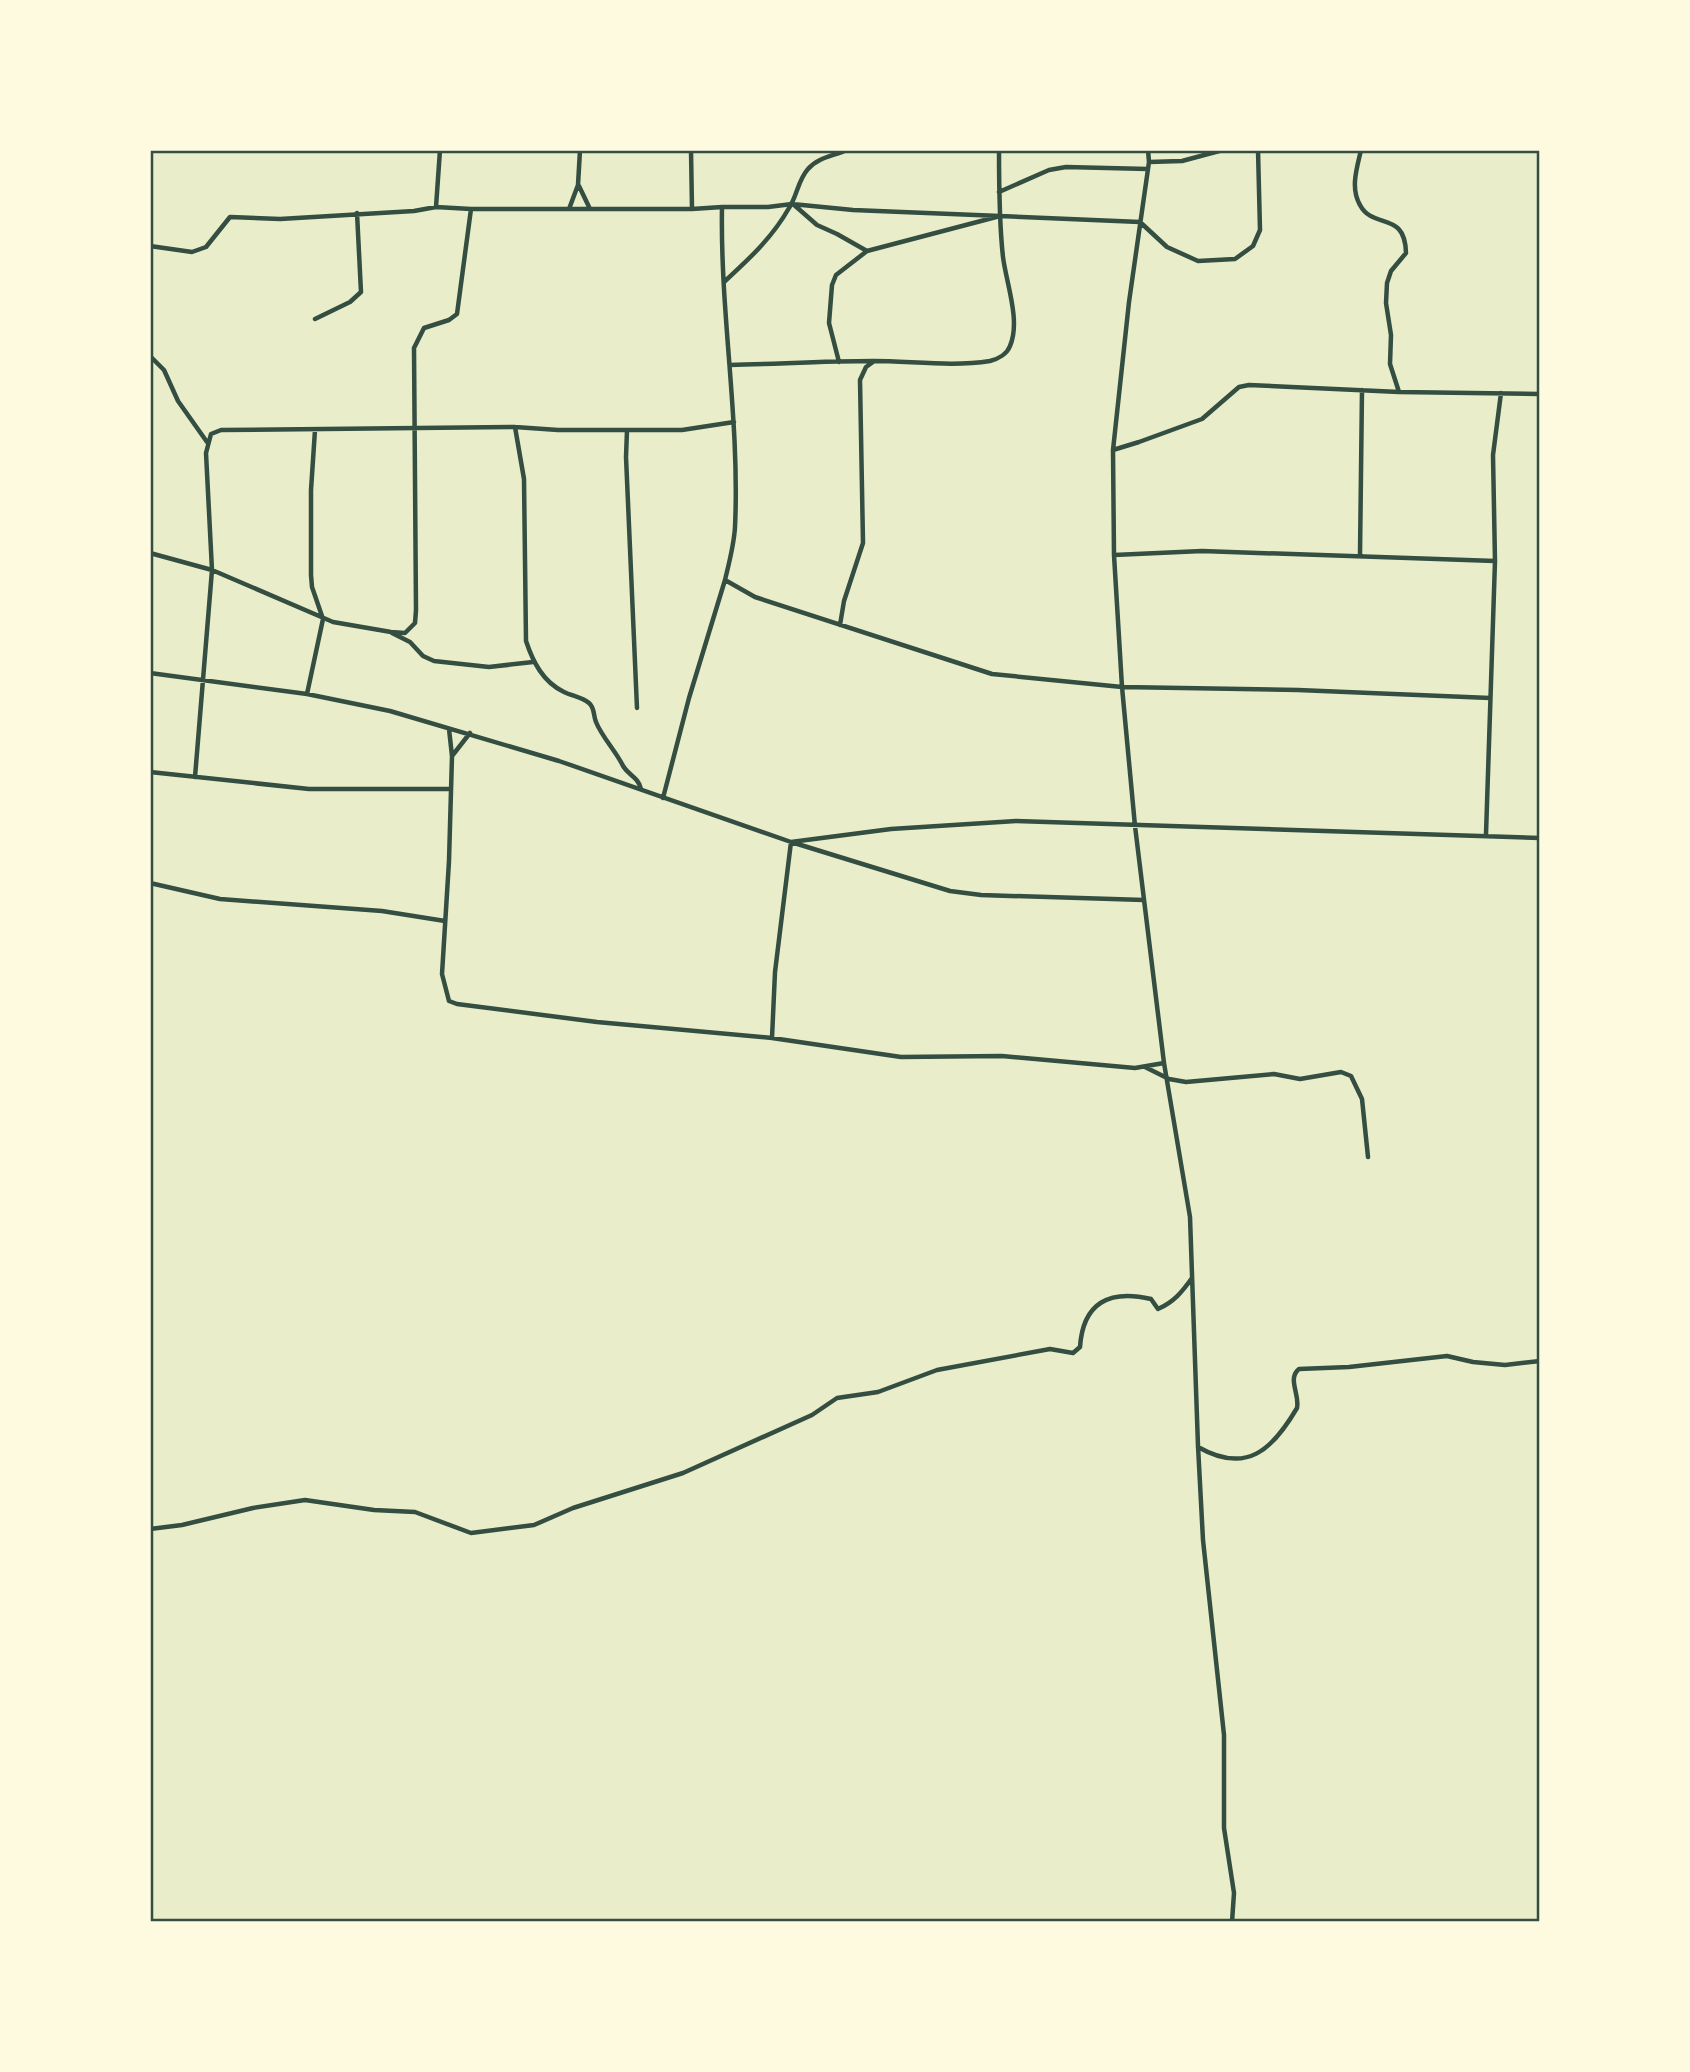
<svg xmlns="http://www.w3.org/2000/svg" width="1690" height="2072" font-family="'Public Sans',sans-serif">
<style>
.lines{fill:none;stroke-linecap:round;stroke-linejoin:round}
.minor{stroke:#344e41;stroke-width:4.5}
.neatline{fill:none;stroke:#344e41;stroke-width:2.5}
</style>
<rect width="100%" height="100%" fill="#e9edc9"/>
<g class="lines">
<!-- minor -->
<path class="minor" d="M 691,150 L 692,209
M 1148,150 L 1149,162 L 1129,302 L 1113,450 L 1114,555 L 1122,687 L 1135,826 L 1164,1063 L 1190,1217 L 1198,1446 L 1203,1540 L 1224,1735 L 1224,1828 L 1234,1893 L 1232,1922
M 1361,150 C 1357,168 1350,188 1360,205 C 1373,230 1405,210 1406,253 L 1391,271 L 1387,283 L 1386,303 L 1391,335 L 1390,364 L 1399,392
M 1149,162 L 1182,161 L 1223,150
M 579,186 L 590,209
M 999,192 L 1049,170 L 1066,167 L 1148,169
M 793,204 L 817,225 L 837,234 L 867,251
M 436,207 L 440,150
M 722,207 C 720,314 740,420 735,527 C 734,545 729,563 725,580 L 755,597 L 992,674 L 1122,687 L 1298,690 L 1490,698
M 569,209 L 578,185 L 580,150
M 150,246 L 192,252 L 206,247 L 230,217 L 280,219 L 414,211 L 436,207 L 471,209 L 692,209 L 722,207 L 768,207 L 792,204 L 853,210 L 1000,216
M 724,282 C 749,259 772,238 789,208 C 797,196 798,180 808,169 C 818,157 834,156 847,150
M 315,319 L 350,302 L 361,292 L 357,213
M 150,356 L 164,370 L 178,401 L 207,442
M 839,362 L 829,323 L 832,285 L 836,275 L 867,251 L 1000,216 L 1140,222 L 1167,247 L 1198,261 L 1235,259 L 1253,246 L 1260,230 L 1258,150
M 730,365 C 777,364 825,361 873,361 C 911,361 952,367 990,361 C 998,359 1007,354 1010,346 C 1021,321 1006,282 1003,257 C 999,222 999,186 999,150
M 515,427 L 524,479 L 526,641 C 533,662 543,682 564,692 C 572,696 582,697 589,703 C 595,708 593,715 596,722 C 602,737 615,750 622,764 C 627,775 638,776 641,789
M 627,430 L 626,457 L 637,708
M 1113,450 L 1139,442 L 1202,419 L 1239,387 L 1249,385 L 1399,392 L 1540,394
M 150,553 L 212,570 L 333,622 L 391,632 L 405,633 L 415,623 L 416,610 L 414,348 L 424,328 L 449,320 L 457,314 L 471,209
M 1114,555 L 1202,551 L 1495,561
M 1360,555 L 1362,390
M 840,625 L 844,601 L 863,543 L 860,380 L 866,367 L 873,362
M 392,633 L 410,642 L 423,656 L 434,661 L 489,667 L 533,662
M 150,673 L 307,694 L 390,711 L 559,761 L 791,842 L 891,829 L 1016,821 L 1540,838
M 307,694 L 323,619 L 312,587 L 311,575 L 311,490 L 315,430
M 449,729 L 452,756 L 449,861 L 442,974 L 449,1001 L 457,1004 L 597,1022 L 772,1038 L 901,1057 L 1002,1056 L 1135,1068 L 1164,1063
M 452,756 L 470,733
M 150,772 L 309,789 L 449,789
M 195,777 L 212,570 L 206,453 L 211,434 L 221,430 L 515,427 L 558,430 L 682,430 L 734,422
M 663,798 L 689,698 L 725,580
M 1486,834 L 1495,561 L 1493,455 L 1501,393
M 150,883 L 220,899 L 382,911 L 445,921
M 772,1038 L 775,972 L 791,842 L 950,891 L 981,895 L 1144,900
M 1145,1067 L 1169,1079 L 1186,1082 L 1274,1074 L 1300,1079 L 1341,1072 L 1351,1076 L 1362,1099 L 1368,1157
M 1198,1447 C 1247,1475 1273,1449 1297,1408 C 1300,1394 1287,1379 1299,1369 L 1349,1367 L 1447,1356 L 1473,1362 L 1505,1365 L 1540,1361
M 150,1529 L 182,1525 L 253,1508 L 305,1500 L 374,1510 L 415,1512 L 471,1533 L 534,1525 L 573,1508 L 683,1473 L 812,1415 L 837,1398 L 878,1392 L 937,1370 L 1050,1349 L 1073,1353 L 1080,1347 C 1083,1303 1109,1289 1151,1299 L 1158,1309 C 1174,1302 1182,1292 1192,1278"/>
</g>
<!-- border -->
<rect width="1690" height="2072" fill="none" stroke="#fefae0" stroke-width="304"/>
<rect x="152" y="152" width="1386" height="1768" class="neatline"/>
</svg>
